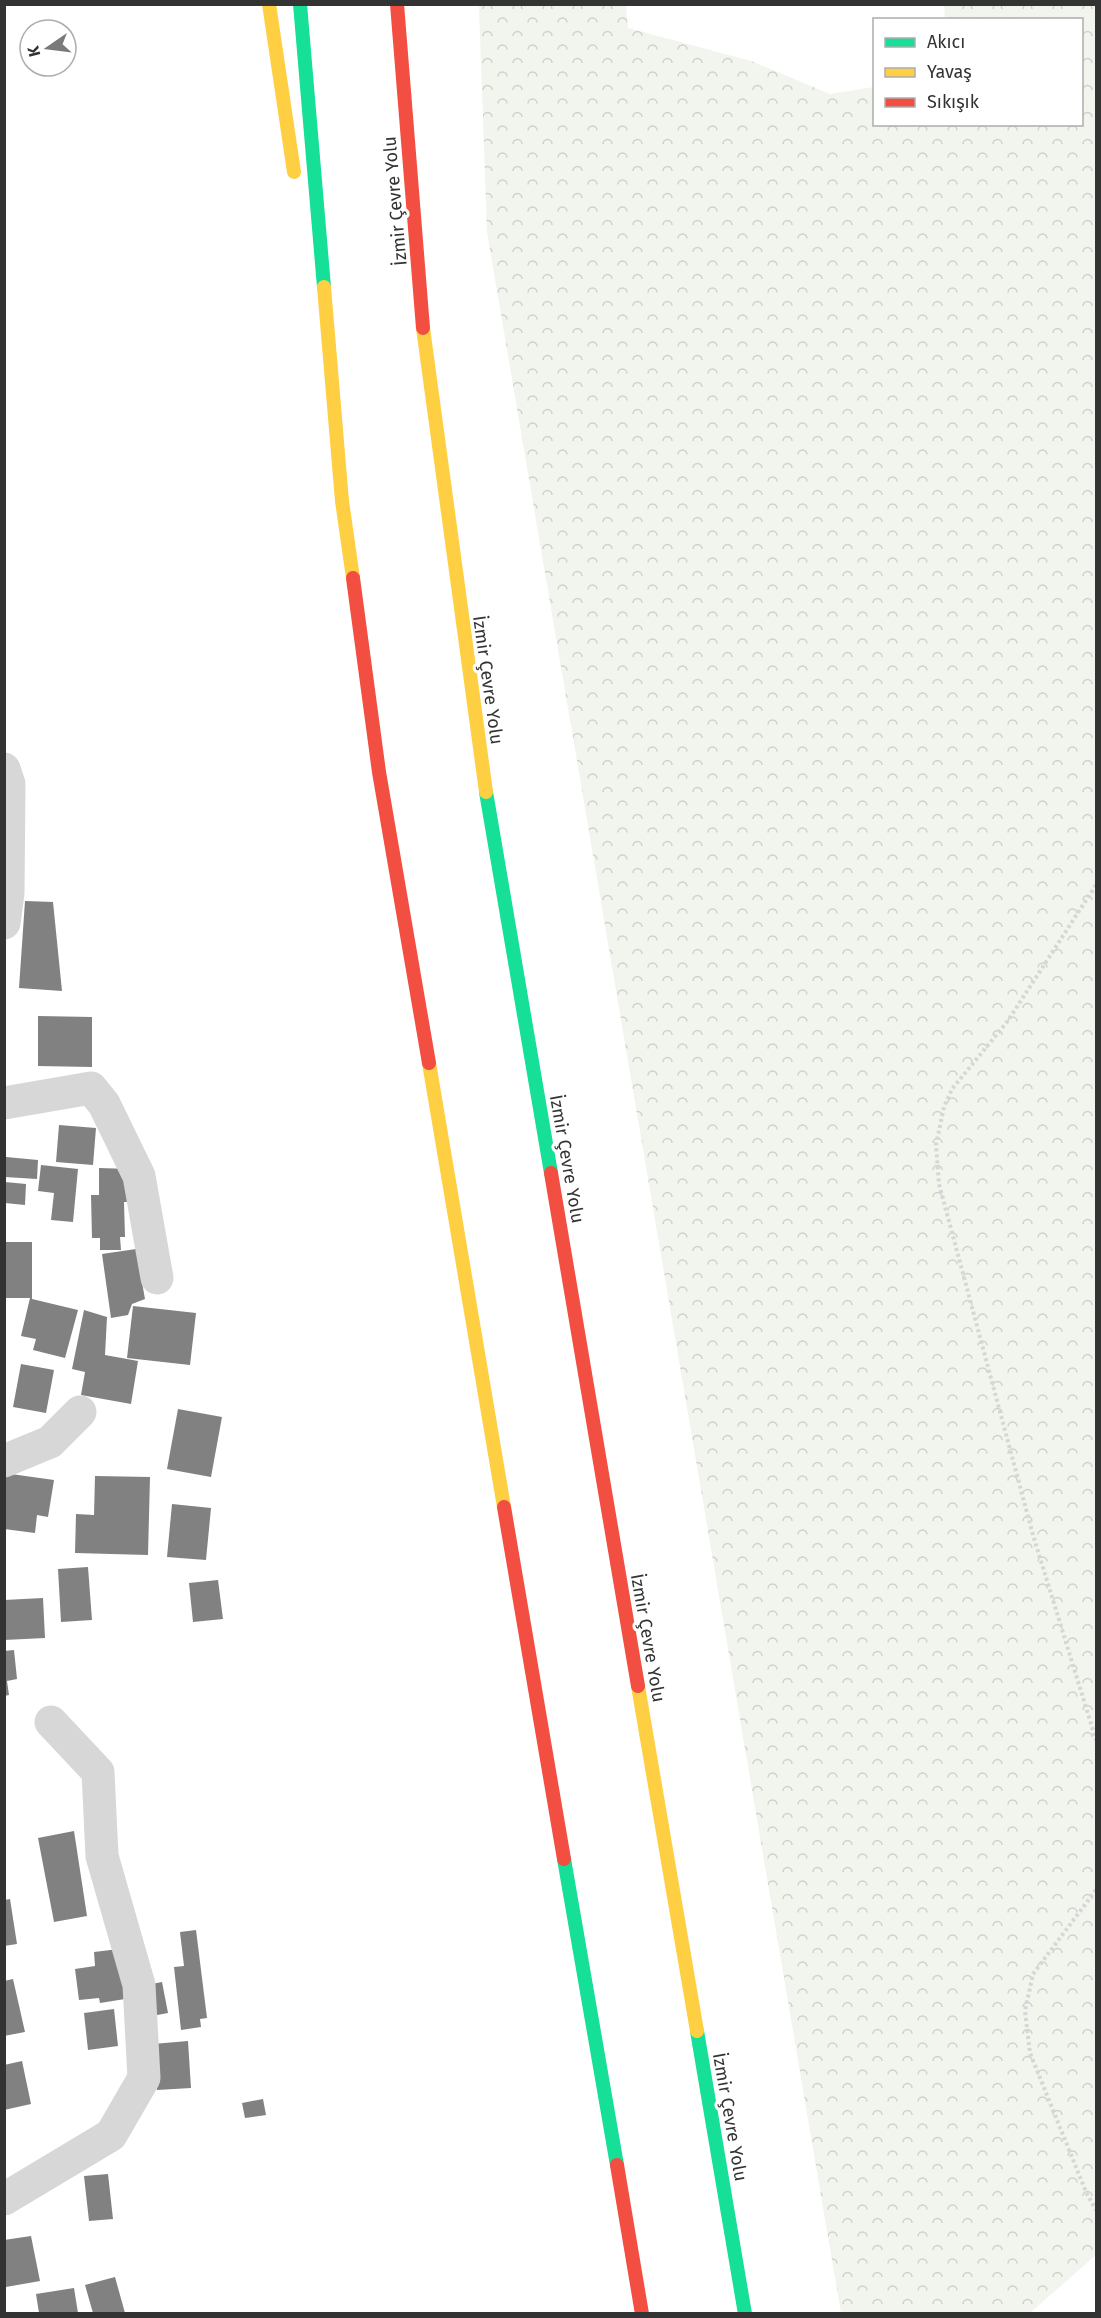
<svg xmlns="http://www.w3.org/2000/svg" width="1101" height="2318" font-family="'Fira Sans',sans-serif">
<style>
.forest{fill:url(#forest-crowns)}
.building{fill:#818181}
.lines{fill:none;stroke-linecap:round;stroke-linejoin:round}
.path{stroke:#d6d6d6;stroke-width:4;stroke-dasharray:3 3;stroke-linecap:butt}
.street{stroke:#d7d7d7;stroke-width:33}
.fast{stroke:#16e098;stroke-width:14}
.slow{stroke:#ffcf43;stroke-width:14}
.jam{stroke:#f24e42;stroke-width:14}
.labels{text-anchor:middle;stroke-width:6;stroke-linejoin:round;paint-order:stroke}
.street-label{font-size:18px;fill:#333;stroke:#fff}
</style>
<defs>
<pattern id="forest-crowns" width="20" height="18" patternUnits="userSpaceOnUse" patternTransform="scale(1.5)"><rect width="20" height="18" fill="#f1f5ed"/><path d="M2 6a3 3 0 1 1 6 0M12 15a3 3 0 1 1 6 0" fill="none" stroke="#cfd2cc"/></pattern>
</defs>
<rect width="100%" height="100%" fill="#fff"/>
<!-- forest -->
<path class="forest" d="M 479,5 L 626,5 L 628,28 L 751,61 L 830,94 L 874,87 L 874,124 L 1082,124 L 1082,20 L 945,19 L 944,5 L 1096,5 L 1096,2255 L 1030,2313 L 841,2313 L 487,232 Z"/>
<!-- building -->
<path class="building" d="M 25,901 L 53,902 L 62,991 L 19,988 Z
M 38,1016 L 92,1017 L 92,1067 L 38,1066 Z
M 59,1125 L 96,1128 L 93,1165 L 56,1162 Z
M 6,1157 L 38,1160 L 37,1179 L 5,1177 Z
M 41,1165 L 78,1169 L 73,1222 L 51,1220 L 54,1193 L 38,1191 Z
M 99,1168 L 130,1169 L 130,1202 L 124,1202 L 125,1237 L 120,1237 L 121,1250 L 100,1250 L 100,1238 L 92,1238 L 91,1195 L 99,1195 Z
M 5,1182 L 26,1184 L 25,1205 L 5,1203 Z
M 4,1242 L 32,1242 L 32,1299 L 78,1310 L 65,1358 L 33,1350 L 36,1339 L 21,1336 L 30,1298 L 4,1298 Z
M 136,1249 L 145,1299 L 132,1304 L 128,1315 L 111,1318 L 102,1254 Z
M 133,1306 L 196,1313 L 190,1365 L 127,1358 Z
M 84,1310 L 107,1317 L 105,1355 L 138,1361 L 131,1404 L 81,1395 L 85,1372 L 72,1369 Z
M 21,1364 L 54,1370 L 46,1413 L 13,1407 Z
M 178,1409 L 222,1417 L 211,1477 L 167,1469 Z
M 4,1473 L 54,1480 L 48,1517 L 37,1515 L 35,1533 L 4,1529 Z
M 95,1476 L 150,1477 L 148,1555 L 75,1553 L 76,1514 L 94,1515 Z
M 172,1504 L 211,1508 L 206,1560 L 167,1557 Z
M 88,1567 L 92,1620 L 61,1622 L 58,1569 Z
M 218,1580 L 223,1619 L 193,1622 L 189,1583 Z
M 43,1598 L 45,1638 L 4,1640 L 4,1600 Z
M 14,1650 L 17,1679 L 7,1681 L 9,1695 L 4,1696 L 4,1651 Z
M 74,1831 L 87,1916 L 54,1922 L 38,1838 Z
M 10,1899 L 17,1944 L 4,1946 L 4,1900 Z
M 196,1930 L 207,2018 L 200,2019 L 201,2027 L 181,2030 L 174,1967 L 184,1966 L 180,1932 Z
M 119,1949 L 125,1999 L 100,2003 L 99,1998 L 79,2000 L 75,1969 L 95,1966 L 94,1952 Z
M 13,1979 L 25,2032 L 4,2036 L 4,1981 Z
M 162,1982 L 168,2013 L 152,2016 L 146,1985 Z
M 114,2009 L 118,2046 L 88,2050 L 84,2013 Z
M 188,2041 L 191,2088 L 157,2090 L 153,2044 Z
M 22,2061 L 31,2104 L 4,2110 L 4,2065 Z
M 263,2099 L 266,2115 L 245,2118 L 242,2103 Z
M 108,2174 L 113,2219 L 89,2221 L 84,2176 Z
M 31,2236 L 40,2281 L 6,2287 L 4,2240 Z
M 115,2277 L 125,2313 L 93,2313 L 85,2285 Z
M 74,2288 L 78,2313 L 39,2313 L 36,2294 Z"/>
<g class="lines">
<!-- path -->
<path class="path" d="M 1096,885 L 1007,1022 L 952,1089 L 944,1107 L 936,1145 L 939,1184 L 1033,1535 L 1096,1740
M 1096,1890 L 1033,1974 L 1025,2011 L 1030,2053 L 1086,2192 L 1096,2210"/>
<!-- street -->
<path class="street" d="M 4,769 L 9,784 L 8,893 L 4,923
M 4,1103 L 91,1088 L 104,1104 L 139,1176 L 157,1278
M 4,1461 L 50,1442 L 80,1412
M 4,2199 L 111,2135 L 144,2078 L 139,1985 L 102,1856 L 98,1772 L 51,1722"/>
<!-- fast -->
<path class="fast" d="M 300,4 L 324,287
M 486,792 L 551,1173
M 564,1859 L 617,2165
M 697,2031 L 745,2314"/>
<!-- slow -->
<path class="slow" d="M 269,4 L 294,172
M 324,287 L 342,501 L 353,578
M 423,328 L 486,792
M 429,1063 L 504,1507
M 638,1686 L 697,2031"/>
<!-- jam -->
<path class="jam" d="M 397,4 L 423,328
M 353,578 L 379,772 L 429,1063
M 551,1173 L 638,1686
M 504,1507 L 564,1859
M 617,2165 L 642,2314"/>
</g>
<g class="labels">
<!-- street labels -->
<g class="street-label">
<text transform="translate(395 201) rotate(-95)" y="6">İzmir Çevre Yolu</text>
<text transform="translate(488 680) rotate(82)" y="6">İzmir Çevre Yolu</text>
<text transform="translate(567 1159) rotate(80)" y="6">İzmir Çevre Yolu</text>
<text transform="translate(648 1638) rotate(80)" y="6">İzmir Çevre Yolu</text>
<text transform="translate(730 2117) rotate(80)" y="6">İzmir Çevre Yolu</text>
</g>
</g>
<!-- border -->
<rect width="1101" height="2318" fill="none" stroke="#333333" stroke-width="12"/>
<!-- legend -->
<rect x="873" y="18" width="210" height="108" fill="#ffffff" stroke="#adadad" stroke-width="1.5"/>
<rect x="885" y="38" width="30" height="9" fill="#16e098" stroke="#adadad" stroke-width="1.5"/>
<text x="927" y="48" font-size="18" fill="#333333">Akıcı</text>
<rect x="885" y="68" width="30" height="9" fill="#ffcf43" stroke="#adadad" stroke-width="1.5"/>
<text x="927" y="78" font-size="18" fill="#333333">Yavaş</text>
<rect x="885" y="98" width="30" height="9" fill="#f24e42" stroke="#adadad" stroke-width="1.5"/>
<text x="927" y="108" font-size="18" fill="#333333">Sıkışık</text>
<!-- north arrow -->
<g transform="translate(48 48) rotate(256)"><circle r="28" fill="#ffffff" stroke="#adadad" stroke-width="1.5"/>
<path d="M0-4.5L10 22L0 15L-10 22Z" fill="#7a7a7a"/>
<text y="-9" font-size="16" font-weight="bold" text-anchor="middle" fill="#333333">K</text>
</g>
</svg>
